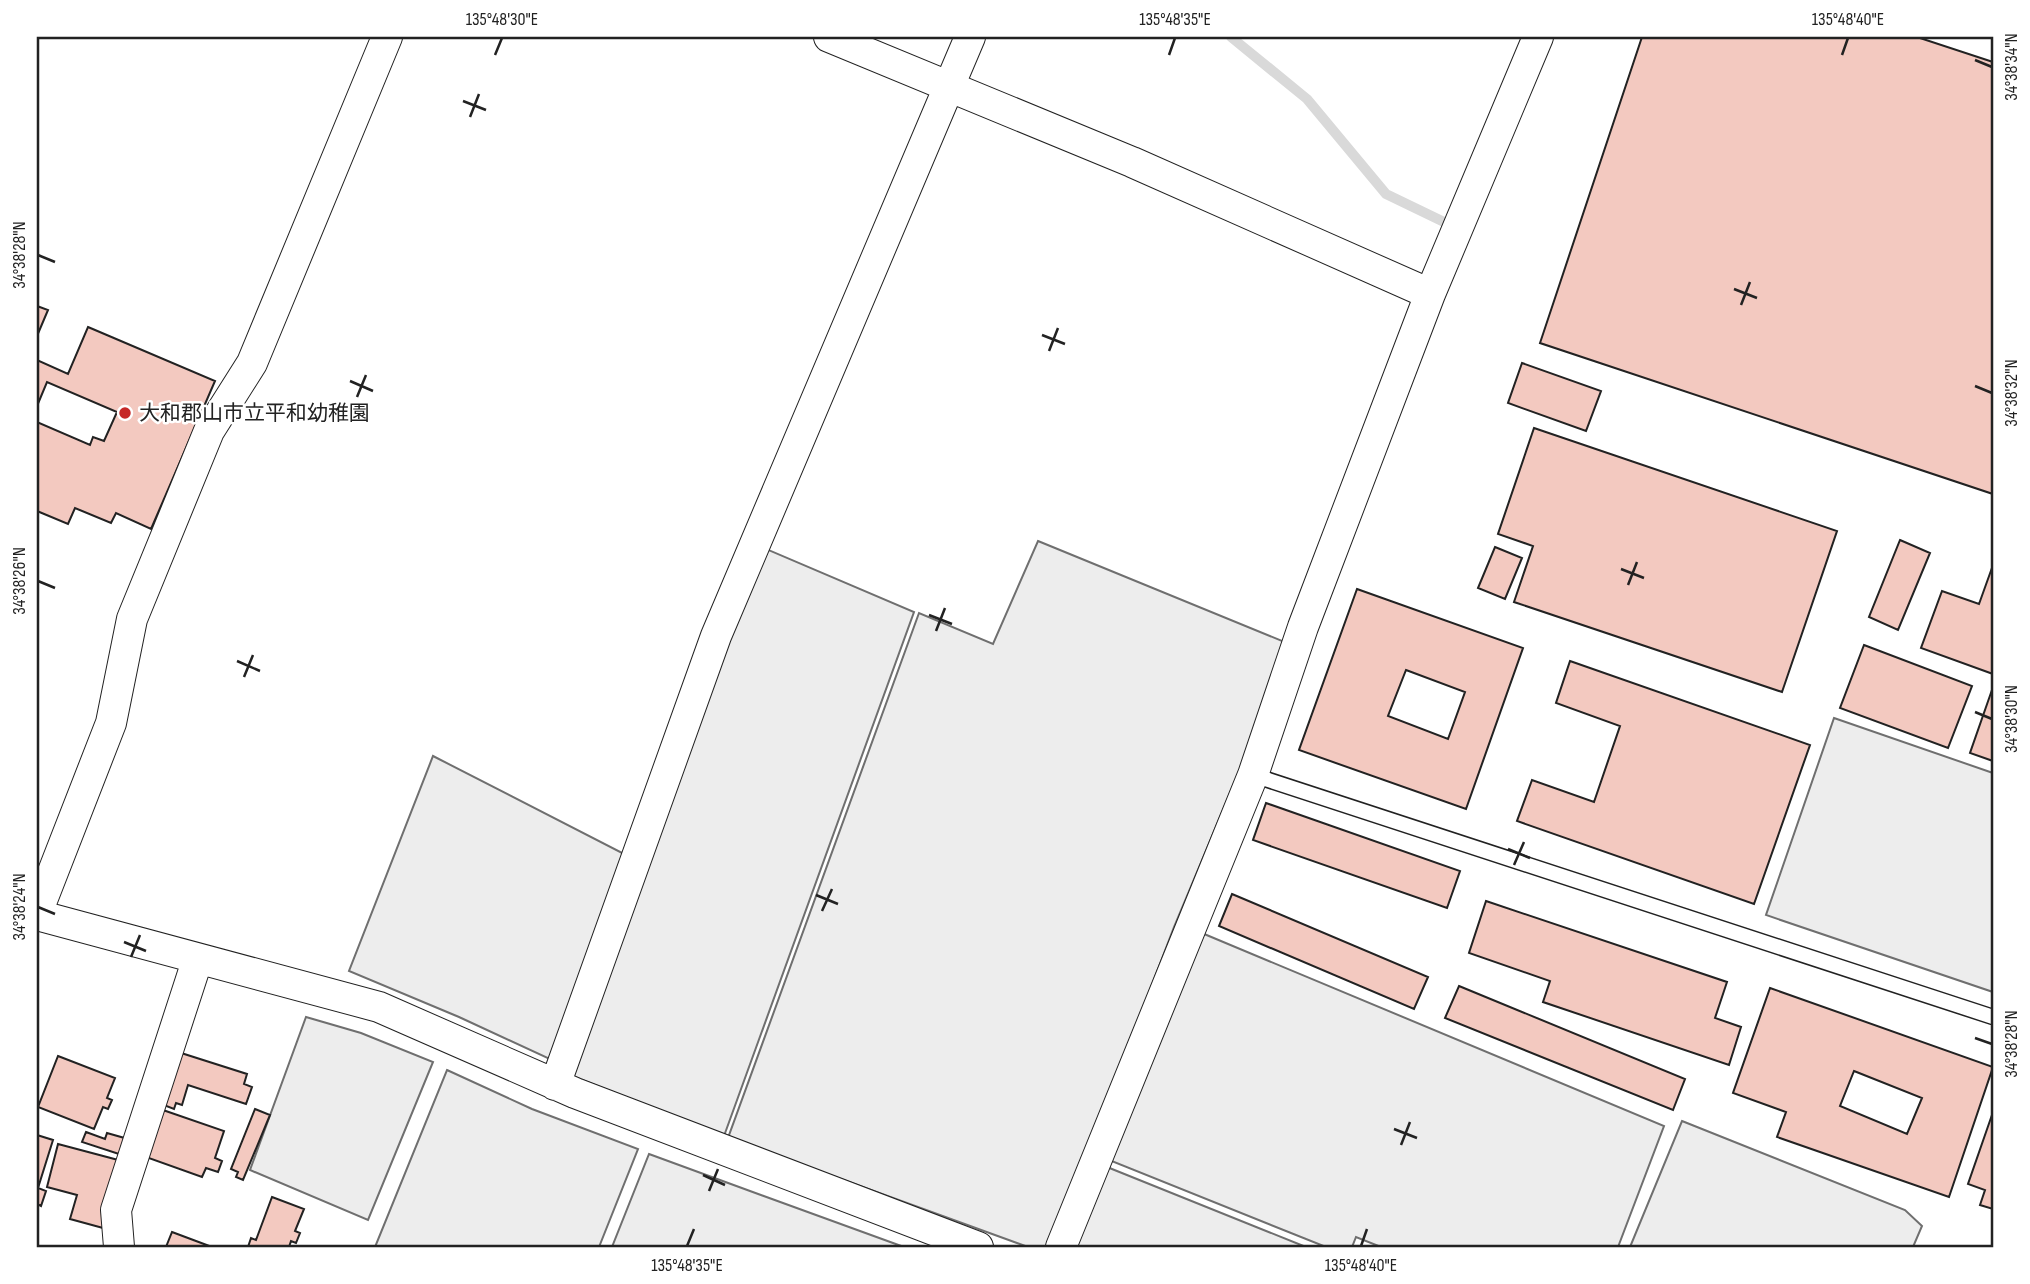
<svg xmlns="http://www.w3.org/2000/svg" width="2030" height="1284" font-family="'Sofia Sans Condensed','Noto Sans JP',sans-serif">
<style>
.parking{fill:#ededed;stroke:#6f6f6f;stroke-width:2}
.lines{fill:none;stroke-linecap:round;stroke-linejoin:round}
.stream{stroke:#d9d9d9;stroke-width:10}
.building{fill:#f3c9c0;stroke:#222;stroke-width:2;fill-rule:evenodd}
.lane-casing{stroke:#222;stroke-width:17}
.street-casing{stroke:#222;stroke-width:32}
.lane{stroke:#fff;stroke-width:14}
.street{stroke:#fff;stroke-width:30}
.ticks{fill:none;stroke:#222;stroke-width:2.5}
.poi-dot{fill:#c62828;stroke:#fff;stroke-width:2.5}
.labels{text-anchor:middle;stroke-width:5;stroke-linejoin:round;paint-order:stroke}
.poi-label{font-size:21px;fill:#222;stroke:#fff;text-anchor:start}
.neatline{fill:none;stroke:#222;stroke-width:2.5}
.ticks-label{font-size:18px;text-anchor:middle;fill:#222}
</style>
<rect width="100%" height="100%" fill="#fff"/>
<!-- parking -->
<path class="parking" d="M 1038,541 L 1292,645 L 1174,927 L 1052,1247 L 1028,1247 L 728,1138 L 919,613 L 993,644 Z
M 759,546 L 914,612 L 724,1136 L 567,1074 Z
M 1834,718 L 1993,773 L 1993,992 L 1766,915 Z
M 433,756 L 632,858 L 554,1061 L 459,1017 L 349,971 Z
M 1197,931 L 1664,1126 L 1618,1247 L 1381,1247 L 1356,1237 L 1352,1247 L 1326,1247 L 1109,1160 Z
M 306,1017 L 361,1033 L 433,1062 L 368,1220 L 250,1170 Z
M 447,1070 L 532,1109 L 638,1149 L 599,1247 L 375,1247 Z
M 1682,1121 L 1905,1210 L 1922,1226 L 1913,1247 L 1630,1247 Z
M 649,1154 L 750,1191 L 904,1247 L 612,1247 Z
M 1107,1167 L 1306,1247 L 1074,1247 Z"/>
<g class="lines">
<!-- stream -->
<path class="stream" d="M 1231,37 L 1307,99 L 1386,194 L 1444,222"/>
</g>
<!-- building -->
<path class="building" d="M 1642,37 L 1917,37 L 1993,62 L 1993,494 L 1540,343 Z
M 37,306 L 48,310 L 37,336 Z
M 88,327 L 215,381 L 151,529 L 116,513 L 111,523 L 75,508 L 68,524 L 37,511 L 37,422 L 90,445 L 93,437 L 104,441 L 117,412 L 47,382 L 37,406 L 37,360 L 68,374 Z
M 1522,363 L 1601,391 L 1586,431 L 1508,403 Z
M 1534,428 L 1837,531 L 1782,692 L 1514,602 L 1533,546 L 1498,534 Z
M 1900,540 L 1930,553 L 1898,630 L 1869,617 Z
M 1495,547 L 1522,558 L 1505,599 L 1478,588 Z
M 1993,565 L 1993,674 L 1921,648 L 1942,591 L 1979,604 Z
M 1357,589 L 1523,648 L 1466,809 L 1299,750 ZM 1406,670 L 1465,692 L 1448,739 L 1388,716 Z
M 1864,645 L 1972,686 L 1948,748 L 1840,708 Z
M 1570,661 L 1810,745 L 1754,904 L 1517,821 L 1532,780 L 1594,802 L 1620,726 L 1556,703 Z
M 1993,687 L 1993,761 L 1970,753 Z
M 1266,803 L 1460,871 L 1447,908 L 1253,840 Z
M 1232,894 L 1428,977 L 1414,1009 L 1219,926 Z
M 1486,901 L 1727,982 L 1715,1018 L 1741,1027 L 1729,1065 L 1543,1002 L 1550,981 L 1469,953 Z
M 1459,986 L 1685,1079 L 1673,1110 L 1445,1018 Z
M 1770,988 L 1993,1067 L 1949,1197 L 1777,1137 L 1786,1112 L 1733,1093 ZM 1854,1071 L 1922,1098 L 1907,1134 L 1840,1106 Z
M 178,1052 L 247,1074 L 244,1084 L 252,1087 L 246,1104 L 188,1085 L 182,1105 L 176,1103 L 174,1109 L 161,1104 Z
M 58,1056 L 115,1078 L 107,1098 L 112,1100 L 108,1109 L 103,1107 L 94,1129 L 38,1107 Z
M 160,1109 L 224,1131 L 215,1158 L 222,1161 L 218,1172 L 206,1168 L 202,1177 L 143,1156 Z
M 255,1109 L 270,1115 L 243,1180 L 236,1177 L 238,1172 L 231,1169 Z
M 1993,1112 L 1993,1209 L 1980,1205 L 1985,1190 L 1968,1184 Z
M 86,1132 L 105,1139 L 107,1133 L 128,1139 L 122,1155 L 82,1142 Z
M 37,1135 L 53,1140 L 38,1188 L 46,1191 L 41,1206 L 37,1204 Z
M 58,1144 L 122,1161 L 103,1228 L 70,1219 L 77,1195 L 47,1187 Z
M 272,1197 L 304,1209 L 295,1231 L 300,1233 L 296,1243 L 291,1241 L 289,1247 L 248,1247 L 251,1238 L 256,1240 Z
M 172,1232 L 212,1247 L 166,1247 Z"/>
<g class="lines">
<!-- lane casing -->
<g class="lane-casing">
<path id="lane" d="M 1253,775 L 1993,1017"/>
</g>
<!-- street casing -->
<g class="street-casing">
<path id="street" d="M 829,37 L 1132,162 L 1430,294
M 37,913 L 111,723 L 132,619 L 209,431 L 252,363 L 387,37
M 37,915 L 379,1007 L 575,1093 L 978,1247
M 555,1085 L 716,636 L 970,37
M 119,1247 L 116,1210 L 197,961
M 1061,1247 L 1253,775 L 1303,627 L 1430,294 L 1538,37"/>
</g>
<!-- lane -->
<use href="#lane" class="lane"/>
<!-- street -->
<use href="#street" class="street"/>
</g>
<!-- ticks -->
<path class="ticks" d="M 495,55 L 502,38M 1169,55 L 1175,38M 1842,55 L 1848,38M 1975,60 L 1992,67M 463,101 L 486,110M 470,117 L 479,94M 38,255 L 55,262M 1734,289 L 1757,298M 1741,305 L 1750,282M 1042,335 L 1065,344M 1049,351 L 1058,328M 350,381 L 373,391M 1975,386 L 1992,393M 357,397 L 366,375M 1621,569 L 1644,578M 38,581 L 55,588M 1628,585 L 1637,562M 929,615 L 952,624M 936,631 L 945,608M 237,661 L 260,671M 244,677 L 253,655M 1975,712 L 1992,719M 1508,849 L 1530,858M 1514,865 L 1524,842M 816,895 L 838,904M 38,907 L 55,914M 822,911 L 832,889M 124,942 L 146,951M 131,957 L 140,935M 1975,1038 L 1992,1044M 1394,1129 L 1417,1138M 1401,1145 L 1410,1122M 703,1175 L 725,1185M 709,1191 L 718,1169M 687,1246 L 694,1229M 1361,1246 L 1367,1229"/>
<!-- markers -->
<circle class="poi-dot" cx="125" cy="413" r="7"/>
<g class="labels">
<!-- poi labels -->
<g class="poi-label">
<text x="139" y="420">大和郡山市立平和幼稚園</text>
</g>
</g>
<!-- border -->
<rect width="2030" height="1284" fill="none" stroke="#ffffff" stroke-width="77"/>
<rect x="38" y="38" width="1954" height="1208" class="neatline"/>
<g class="ticks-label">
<text x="502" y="25">135°48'30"E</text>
<text x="1175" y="25">135°48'35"E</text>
<text x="1848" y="25">135°48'40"E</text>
<text transform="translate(2011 67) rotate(-90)" y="6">34°38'34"N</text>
<text transform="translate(19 255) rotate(-90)" y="6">34°38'28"N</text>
<text transform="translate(2011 393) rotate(-90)" y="6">34°38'32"N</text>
<text transform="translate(19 581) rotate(-90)" y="6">34°38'26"N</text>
<text transform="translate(2011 719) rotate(-90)" y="6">34°38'30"N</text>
<text transform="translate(19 907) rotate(-90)" y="6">34°38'24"N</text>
<text transform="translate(2011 1044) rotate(-90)" y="6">34°38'28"N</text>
<text x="687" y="1271">135°48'35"E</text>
<text x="1361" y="1271">135°48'40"E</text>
</g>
</svg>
